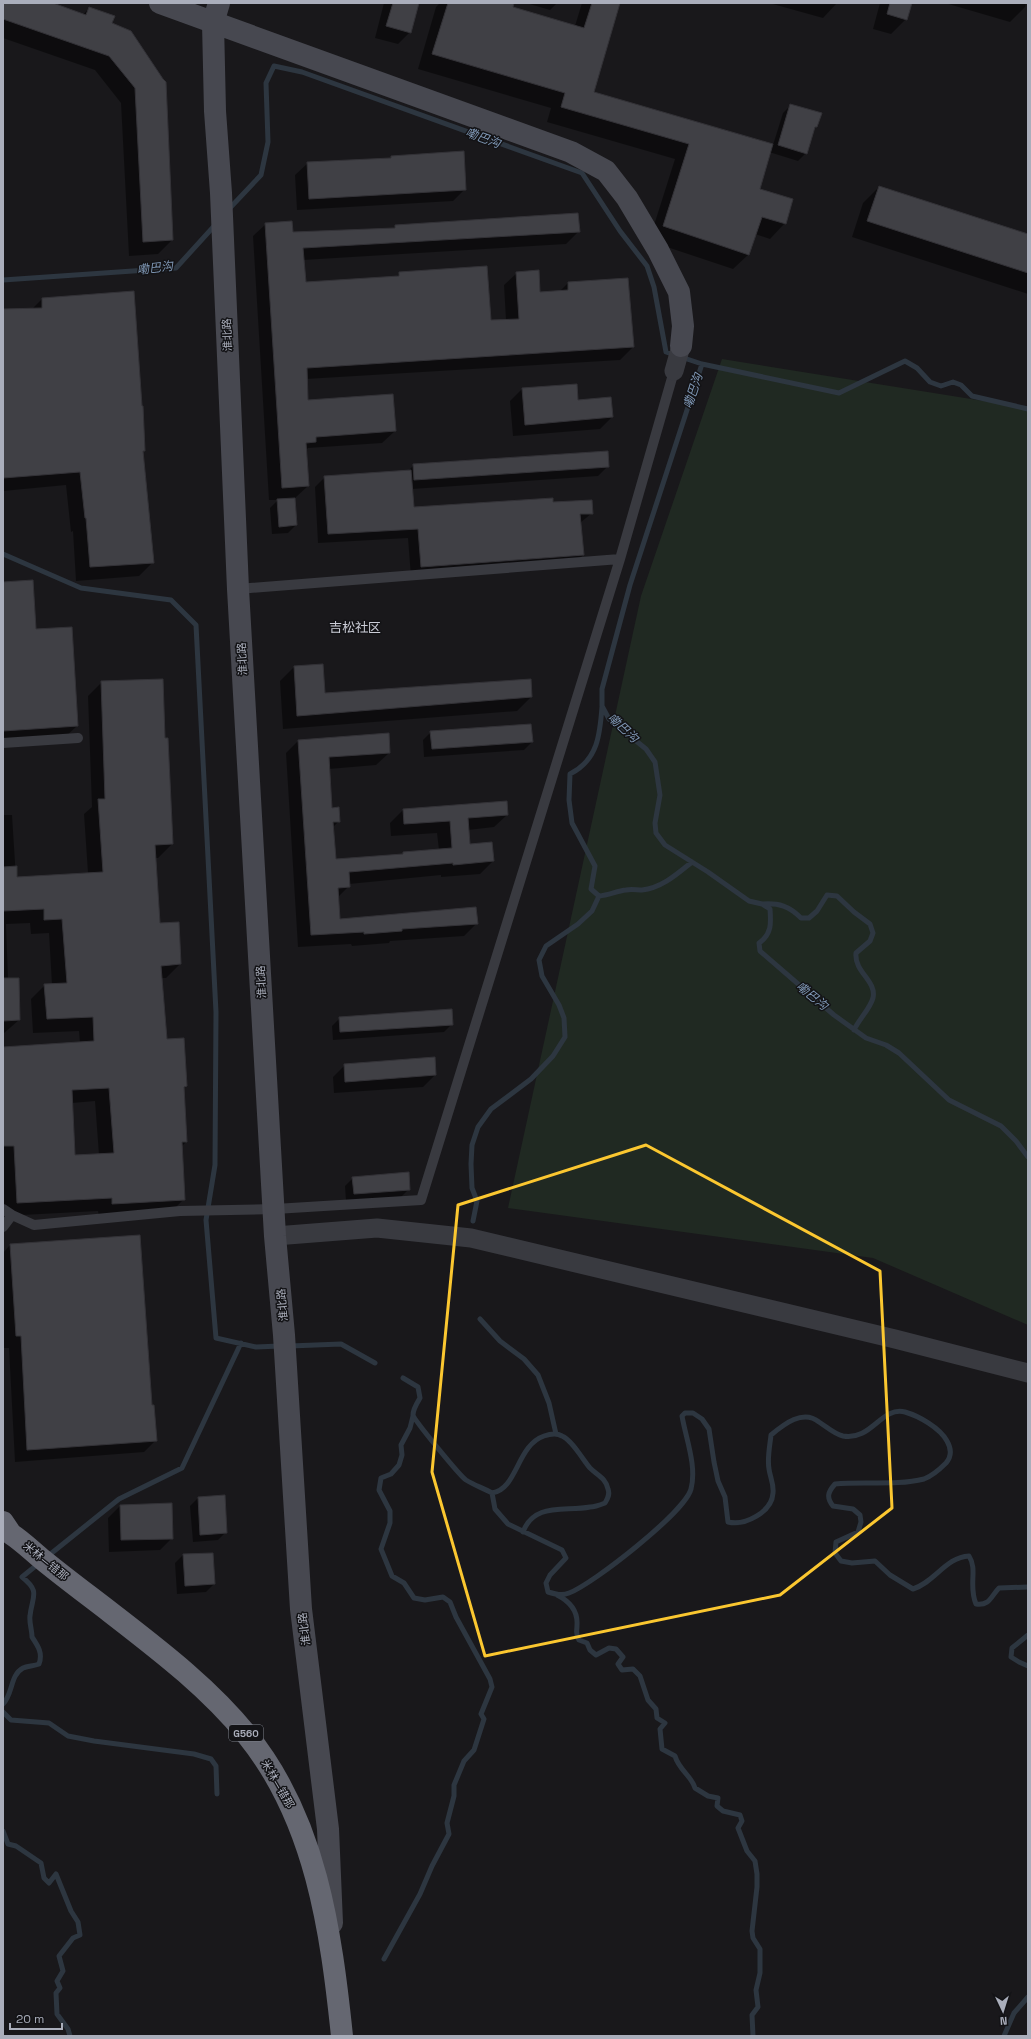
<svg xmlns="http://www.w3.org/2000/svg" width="1031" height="2039" font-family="'Space Grotesk','Noto Sans SC',sans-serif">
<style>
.green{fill:#202922}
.shadow{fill:#0007;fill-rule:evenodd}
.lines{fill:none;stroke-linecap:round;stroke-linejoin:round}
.stream{stroke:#2d3640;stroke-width:5}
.building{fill:#404045;stroke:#333237;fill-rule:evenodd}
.lane{stroke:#393a40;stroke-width:10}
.street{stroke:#393a40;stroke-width:19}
.secondary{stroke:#474850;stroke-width:22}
.highway{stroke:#656771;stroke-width:22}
.marked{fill:none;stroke:#fbc730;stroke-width:3;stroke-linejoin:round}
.labels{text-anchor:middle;stroke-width:3;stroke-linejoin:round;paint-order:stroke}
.shield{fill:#131316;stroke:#7d808a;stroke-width:1}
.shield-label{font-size:10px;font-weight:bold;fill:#aaaebb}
.street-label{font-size:11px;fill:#aaaebb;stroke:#131316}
.water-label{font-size:12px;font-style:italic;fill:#8099b7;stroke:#131316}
.quarter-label{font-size:13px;fill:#cbcdd7;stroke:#131316}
</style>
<rect width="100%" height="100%" fill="#19181b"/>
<!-- green -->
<path class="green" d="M 722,359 L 1028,408 L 1028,1325 L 873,1258 L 508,1208 L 641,596 Z"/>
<!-- shadow -->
<path class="shadow" d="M 3,3 L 50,3 L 83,15 L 89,8 L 111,24 L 130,32 L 172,240 L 158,254 L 129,256 L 121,103 L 95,70 L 3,38 Z
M 384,3 L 418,3 L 410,32 L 398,44 L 375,38 Z
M 440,3 L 513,3 L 512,8 L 575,26 L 582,3 L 619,3 L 593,93 L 773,145 L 783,113 L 791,105 L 816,127 L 812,131 L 806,153 L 798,161 L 769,152 L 759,190 L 785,223 L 770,239 L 755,234 L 749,254 L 733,269 L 649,241 L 675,159 L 547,122 L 551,108 L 418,69 L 436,7 Z
M 526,3 L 557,3 L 550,10 Z
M 769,3 L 837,3 L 823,18 Z
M 880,3 L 911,3 L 906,19 L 891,34 L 873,29 Z
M 945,3 L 1026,3 L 1025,7 L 1010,22 Z
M 463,152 L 465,189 L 453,201 L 297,210 L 295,175 L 308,163 L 389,159 L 391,157 Z
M 879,187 L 1028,235 L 1028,294 L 852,237 L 863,203 Z
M 266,224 L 292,233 L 392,229 L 396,226 L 579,231 L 566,244 L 303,260 L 305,283 L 396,277 L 400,273 L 490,321 L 506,320 L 504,285 L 517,273 L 539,293 L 559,292 L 568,283 L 633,347 L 620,360 L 306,379 L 307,401 L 395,431 L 382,443 L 308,448 L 305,451 L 308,486 L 295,498 L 296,525 L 288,533 L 272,534 L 270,508 L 278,500 L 269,500 L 253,236 Z
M 133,292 L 144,450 L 142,452 L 153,562 L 139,576 L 76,581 L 73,531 L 71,532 L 66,485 L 3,491 L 3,310 L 31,310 L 42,299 Z
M 522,389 L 577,401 L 612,417 L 600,429 L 513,436 L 510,401 Z
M 414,465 L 608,466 L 598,476 L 412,489 L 413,508 L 552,503 L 592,513 L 580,523 L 583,555 L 573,565 L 411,577 L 408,538 L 318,543 L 315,487 L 325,477 L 408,471 Z
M 3,583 L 35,630 L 77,726 L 63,739 L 3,743 Z
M 322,665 L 324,694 L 531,697 L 517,711 L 283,729 L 280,681 L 294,667 Z
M 102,682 L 164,739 L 172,844 L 158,858 L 155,858 L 159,924 L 178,923 L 180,964 L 166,978 L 161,978 L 166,1040 L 186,1086 L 183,1089 L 186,1142 L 181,1147 L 184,1199 L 170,1213 L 99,1217 L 98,1211 L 3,1216 L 3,1048 L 80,1043 L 79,1031 L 33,1033 L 31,999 L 45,985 L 52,985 L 49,933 L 31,934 L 30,923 L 6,924 L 8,979 L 19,1020 L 3,1034 L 3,815 L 12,815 L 16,878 L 88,873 L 84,814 L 92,807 L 88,696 ZM 95,1101 L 99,1155 L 74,1156 L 72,1103 Z
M 431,732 L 532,742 L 524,750 L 424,757 L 423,740 Z
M 299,740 L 389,753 L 376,765 L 329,769 L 331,809 L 339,821 L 333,827 L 335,860 L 402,855 L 404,853 L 439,850 L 437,833 L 391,836 L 390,823 L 403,810 L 507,815 L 494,827 L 468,830 L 469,846 L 493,861 L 480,874 L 441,877 L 441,875 L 349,884 L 349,886 L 337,898 L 339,920 L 477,923 L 464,936 L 390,941 L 389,943 L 352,946 L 351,944 L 298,947 L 286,753 Z
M 340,1018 L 452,1024 L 444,1032 L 333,1040 L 332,1026 Z
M 345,1065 L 435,1075 L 423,1087 L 334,1093 L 333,1077 Z
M 353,1178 L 409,1189 L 401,1197 L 346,1201 L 345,1186 Z
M 10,1245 L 151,1406 L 156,1440 L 144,1452 L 15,1462 L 9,1348 L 4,1348 L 3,1327 L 3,1253 Z
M 198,1498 L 226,1532 L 218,1540 L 193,1542 L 190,1506 Z
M 171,1504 L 172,1538 L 160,1550 L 109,1552 L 108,1518 L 120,1506 Z
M 212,1554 L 214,1584 L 206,1592 L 177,1594 L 175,1563 L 183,1555 Z"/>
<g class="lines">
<!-- stream -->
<path class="stream" d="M 228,210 L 261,175 L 268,142 L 266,83 L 274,66 L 302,72 L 582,173 L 620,231 L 647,266 L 654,287 L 666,352 L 702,364 L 839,393 L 905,361 L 917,368 L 930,382 L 941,386 L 953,382 L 961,385 L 972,396 L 1028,409
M 3,280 L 176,268 L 216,224
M 702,364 L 630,585 L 602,689 L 602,706 L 609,719 L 646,749 L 655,762 L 660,795 L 655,823 L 656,833 L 665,845 L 708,872 L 749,901 L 762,904 L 770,909 C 771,923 772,934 759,943 L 760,951 L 834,1015 L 866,1038 L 886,1045 L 899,1053 L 949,1100 L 1001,1126 L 1016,1141 L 1028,1157
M 3,554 L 81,588 L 171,600 L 196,625 L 216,1012 L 215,1165 L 206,1220 L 216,1338 L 256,1347 L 280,1346
M 602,707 C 600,734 598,760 570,774 L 569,800 L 572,823 L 595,866 L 591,889 L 599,896 C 609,895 617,891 626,890 C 631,889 637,890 642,890 C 662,888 677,874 692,862
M 763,904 C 779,903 789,906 801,918 L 809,918 L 817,911 L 827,895 L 837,896 L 854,912 L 870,924 L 873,933 L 870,941 L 856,953 C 854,972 877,981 873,998 C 870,1009 859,1019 854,1030
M 473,1221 L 477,1201 L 472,1188 L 471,1164 L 472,1145 L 478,1127 L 491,1109 L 531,1079 L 553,1056 L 565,1037 L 564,1018 L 559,1005 L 542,976 L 539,960 L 546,946 L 578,924 L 592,911 L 599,896
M 480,1319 L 500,1341 L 524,1359 L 538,1375 L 549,1403 L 556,1434
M 290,1346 L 341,1344 L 375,1363
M 403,1378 L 418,1387 L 420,1398 C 417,1403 413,1409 413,1415 C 414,1420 460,1476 466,1480 C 474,1485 483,1488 492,1493 L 495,1509 L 508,1524 L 562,1550 L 566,1558 L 550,1575 L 546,1583 L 548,1592 C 555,1594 562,1596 569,1593 C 593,1584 685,1512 691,1489 C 697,1466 686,1439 682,1416 L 685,1413 L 693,1413 L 702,1419 L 709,1429 L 714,1462 L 718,1481 L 725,1497 L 728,1522 C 745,1526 772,1512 773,1493 C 774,1484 770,1477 769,1469 C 767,1458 770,1445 771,1435 C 784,1424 803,1409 819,1422 C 827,1427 834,1434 843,1436 C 872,1441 881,1406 905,1412 C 919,1416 940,1428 947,1441 C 951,1448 952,1456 946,1463 C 940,1469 932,1476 924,1479 C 896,1486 864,1481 835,1484 C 828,1492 826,1497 833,1506 L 853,1509 L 860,1515 L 861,1522 L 858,1532 L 836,1542 L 835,1553 L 841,1561 L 852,1563 L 875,1561 L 890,1575 L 913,1589 C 935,1582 946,1557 969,1556 C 978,1570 968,1585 976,1604 C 990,1606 991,1596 999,1588 L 1028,1587
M 492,1493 C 517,1490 517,1445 544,1436 C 550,1434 557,1433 562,1436 C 572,1440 583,1460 590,1468 C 597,1475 606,1478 608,1489 C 610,1494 608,1498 605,1503 C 600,1505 595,1507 590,1507 C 565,1512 534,1502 523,1532
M 48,1556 L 119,1499 L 182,1468 L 241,1343
M 557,1595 C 569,1601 578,1610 577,1625 C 577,1632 575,1634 579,1640 L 587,1643 L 590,1650 L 596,1655 L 609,1648 L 616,1649 L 623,1657 L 618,1664 L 622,1670 L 633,1669 L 640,1676 L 648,1700 L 656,1709 L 657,1718 L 665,1723 L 660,1729 L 662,1749 L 675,1756 C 679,1770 691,1775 695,1788 L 708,1796 L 718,1798 L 717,1806 L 723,1811 L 740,1815 L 742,1821 L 738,1828 L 747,1851 L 755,1861 L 757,1874 L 757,1887 L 752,1931 L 753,1938 L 760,1949 L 760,1973 L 756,1990 L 758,2007 L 752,2015 L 753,2036
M 1028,1635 L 1012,1648 L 1011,1657 L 1019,1662 L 1028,1666
M 3,1704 C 13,1694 10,1675 23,1668 C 27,1666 34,1666 39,1664 C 43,1653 38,1646 32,1637 C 32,1630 29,1622 30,1616 C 32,1596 41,1592 22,1577 L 38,1564
M 3,1712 L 11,1720 L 49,1723 L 68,1736 L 94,1741 L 194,1754 L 211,1759 L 216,1766 L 217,1794
M 3,1831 L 8,1844 L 16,1846 L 41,1863 L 44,1878 L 49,1883 L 56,1874 L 71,1911 L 78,1922 L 80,1935 L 73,1938 L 59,1956 L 63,1971 L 57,1981 L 60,1988 L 56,1993 L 57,2014 L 68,2029 L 70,2036
M 384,1959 L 420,1894 L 432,1866 L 449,1834 L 447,1823 L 454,1796 L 454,1785 L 464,1761 L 474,1750 L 484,1719 L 481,1714 L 492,1687 L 490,1679 L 456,1617 L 450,1602 L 443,1597 L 425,1600 L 414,1598 L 404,1583 L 392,1576 L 381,1549 L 390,1523 L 390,1511 L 379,1490 L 381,1478 L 391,1474 L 399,1465 L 402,1455 L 401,1445 L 410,1428 L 413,1416
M 1004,2036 L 1014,2013 L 1028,1997"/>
</g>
<!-- building -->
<path class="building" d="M 3,3 L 53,3 L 86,15 L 89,7 L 115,16 L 112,23 L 131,31 L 163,79 L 166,82 L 173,240 L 143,242 L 135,88 L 109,56 L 3,19 Z
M 393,3 L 419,3 L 411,33 L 386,26 Z
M 448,3 L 514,3 L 513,7 L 584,28 L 592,3 L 620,3 L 594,92 L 773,144 L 760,189 L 793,199 L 786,224 L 762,217 L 749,255 L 663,226 L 689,144 L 561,107 L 565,93 L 432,54 Z
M 890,3 L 912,3 L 907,20 L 887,14 Z
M 790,104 L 822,113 L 817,127 L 815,127 L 807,154 L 778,145 Z
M 464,151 L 466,190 L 309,199 L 307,162 L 391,158 L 391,156 Z
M 879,186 L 1028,234 L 1028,273 L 867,221 Z
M 578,213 L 580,232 L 303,248 L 306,282 L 399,276 L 399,272 L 487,266 L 491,320 L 519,319 L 516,272 L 539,270 L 540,292 L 568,290 L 568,282 L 628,278 L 634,347 L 307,368 L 308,400 L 393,394 L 396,431 L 316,437 L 316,442 L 306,443 L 309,486 L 282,488 L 265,223 L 292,221 L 293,232 L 395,228 L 395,225 Z
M 134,291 L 142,406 L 143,406 L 145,451 L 143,451 L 154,563 L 90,567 L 86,518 L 85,518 L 80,472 L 3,478 L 3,309 L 42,308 L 42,298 Z
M 577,384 L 578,400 L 611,397 L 613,417 L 525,425 L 522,388 Z
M 608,451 L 609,467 L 414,480 L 413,464 Z
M 411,470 L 414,507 L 553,498 L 553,502 L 592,500 L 593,514 L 580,514 L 584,555 L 421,567 L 418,529 L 328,534 L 324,476 Z
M 295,498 L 297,525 L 279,527 L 277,499 Z
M 33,580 L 36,629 L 72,627 L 78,726 L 3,731 L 3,582 Z
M 323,664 L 325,693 L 531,679 L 532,697 L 297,716 L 294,666 Z
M 163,679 L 165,738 L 168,738 L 173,844 L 155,845 L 160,923 L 179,922 L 181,964 L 161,966 L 167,1039 L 184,1038 L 187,1086 L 184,1087 L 187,1142 L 182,1142 L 185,1200 L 112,1204 L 112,1198 L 17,1203 L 14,1146 L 3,1146 L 3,1047 L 94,1041 L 93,1017 L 47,1019 L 44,984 L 67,983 L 62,919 L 44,920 L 44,909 L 3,911 L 3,867 L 17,866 L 17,877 L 103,872 L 98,799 L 105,799 L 101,681 ZM 109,1088 L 114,1153 L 75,1155 L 72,1090 Z
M 531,724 L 533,742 L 432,749 L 430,731 Z
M 389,733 L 390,753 L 329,757 L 332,808 L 339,807 L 340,822 L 333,822 L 336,859 L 403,854 L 403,852 L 452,848 L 450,821 L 404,824 L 403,809 L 507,801 L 508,815 L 468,818 L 470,844 L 492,842 L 494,861 L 453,865 L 453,863 L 349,872 L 350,887 L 338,888 L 340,919 L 476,907 L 478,924 L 402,929 L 402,931 L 364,934 L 364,932 L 311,935 L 298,740 Z
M 3,978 L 19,978 L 20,1020 L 3,1021 Z
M 452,1009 L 453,1025 L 340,1032 L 339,1017 Z
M 435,1057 L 436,1075 L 345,1082 L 344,1064 Z
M 409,1172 L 410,1190 L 354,1194 L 352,1177 Z
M 140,1235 L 152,1405 L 154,1405 L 157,1441 L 27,1450 L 21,1336 L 16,1336 L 10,1244 Z
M 225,1495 L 227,1533 L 200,1535 L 198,1497 Z
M 172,1503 L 173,1539 L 121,1540 L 120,1505 Z
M 213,1553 L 215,1584 L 185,1586 L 183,1554 Z"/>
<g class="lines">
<!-- lane -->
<path class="lane" d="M 238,589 L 620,559
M 3,743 L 78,738
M 3,1209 L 12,1215 L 34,1225 L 180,1211 L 275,1209 L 421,1200 L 620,559 L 674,371
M 3,1227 L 12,1215"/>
<!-- street -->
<path class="street" d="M 674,371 L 681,346
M 275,1236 L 377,1228 L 471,1238 L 895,1339 L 1028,1373"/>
<!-- secondary -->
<path class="secondary" d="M 160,3 L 571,152 L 606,171 L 627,198 L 658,250 L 679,292 L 683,326 L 681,346
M 219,3 L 213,23 L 215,111 L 221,193 L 238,589 L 275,1236 L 284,1335 L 301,1609 L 328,1829 L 332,1923"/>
<!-- highway -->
<path class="highway" d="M 3,1522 L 11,1534 C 22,1541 32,1551 43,1560 C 65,1578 88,1595 110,1612 C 159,1650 208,1687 247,1735 C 316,1820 331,1931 342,2036"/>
</g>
<!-- marked area -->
<path class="marked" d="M 646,1145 L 880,1271 L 892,1508 L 780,1595 L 485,1656 L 432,1472 L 458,1205 Z"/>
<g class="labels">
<!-- shield labels -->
<rect class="shield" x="229" y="1725" width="34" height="16" rx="3"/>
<g class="shield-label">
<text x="246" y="1737">G560</text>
</g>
<!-- street labels -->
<g class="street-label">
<text transform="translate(227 335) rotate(-92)" y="4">淮北路</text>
<text transform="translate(242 659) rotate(-93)" y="4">淮北路</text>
<text transform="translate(261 982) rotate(-93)" y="4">淮北路</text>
<text transform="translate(282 1305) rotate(-95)" y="4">淮北路</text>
<text transform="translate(46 1561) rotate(39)" y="4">米林—错那</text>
<text transform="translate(304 1629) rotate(-97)" y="4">淮北路</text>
<text transform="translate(278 1784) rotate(60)" y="4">米林—错那</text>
</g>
<!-- water labels -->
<g class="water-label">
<text transform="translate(483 138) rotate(20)" y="4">嘞巴沟</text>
<text transform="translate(155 268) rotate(-7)" y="4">嘞巴沟</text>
<text transform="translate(693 391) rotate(-72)" y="4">嘞巴沟</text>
<text transform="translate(623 728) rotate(43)" y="4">嘞巴沟</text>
<text transform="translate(812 996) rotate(39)" y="4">嘞巴沟</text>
</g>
<!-- quarter labels -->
<g class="quarter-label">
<text x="355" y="632">吉松社区</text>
</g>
</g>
<!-- border -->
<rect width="1031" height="2039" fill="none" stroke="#aaaebb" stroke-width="8"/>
<!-- north arrow -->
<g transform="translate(1003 2011) rotate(176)" stroke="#131316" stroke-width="3" paint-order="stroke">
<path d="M0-3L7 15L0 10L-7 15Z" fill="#aaaebb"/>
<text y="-6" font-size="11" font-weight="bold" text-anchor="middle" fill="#aaaebb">N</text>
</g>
<!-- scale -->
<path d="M10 2023v6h52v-6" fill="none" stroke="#aaaebb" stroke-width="2"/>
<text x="16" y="2023" font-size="12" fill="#aaaebb" stroke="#131316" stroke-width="3" paint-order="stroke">20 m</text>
</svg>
